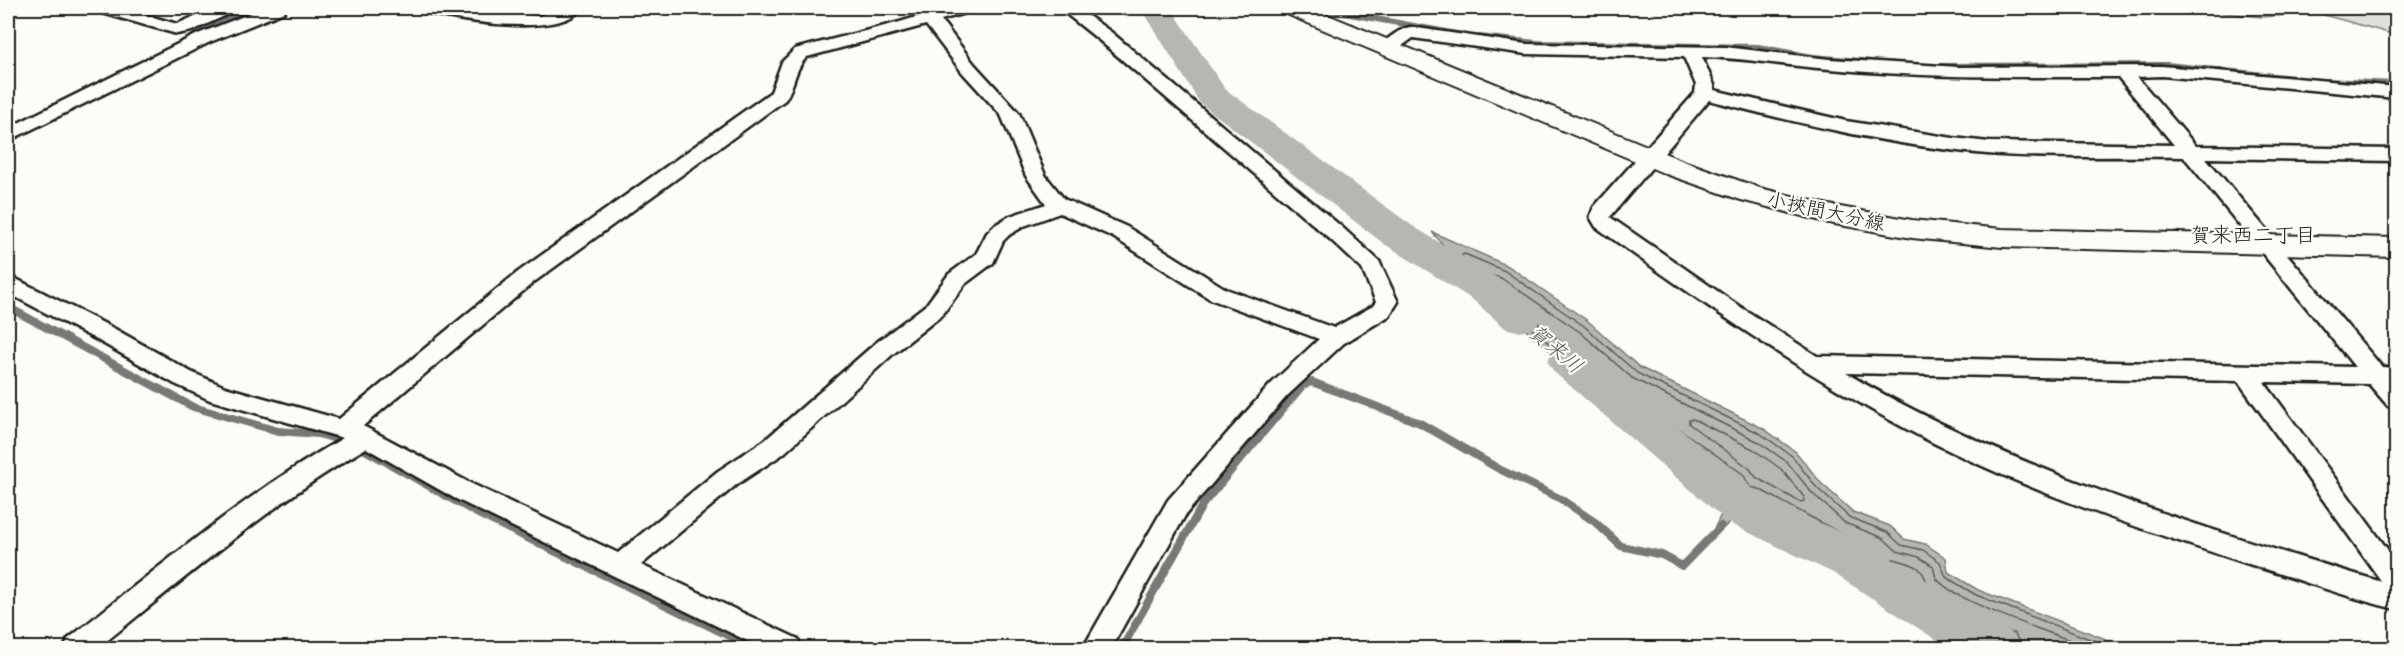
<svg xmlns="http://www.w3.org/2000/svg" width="2404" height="656" font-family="'Gochi Hand','Klee One',sans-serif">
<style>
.green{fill:#e0dfdb;stroke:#7e7e7c;stroke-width:1.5}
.water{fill:#b7b6b2;stroke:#797876;stroke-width:1.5}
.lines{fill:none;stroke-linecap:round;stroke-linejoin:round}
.shore{stroke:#5a5a58;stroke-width:1.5}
.stream-far1{stroke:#797876;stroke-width:6}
.stream{stroke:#797876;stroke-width:8}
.river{fill:#b7b6b2;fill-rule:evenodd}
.street-casing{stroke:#1c1c1c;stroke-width:5}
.secondary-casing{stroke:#1c1c1c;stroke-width:4}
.street{fill:#fdfcf7;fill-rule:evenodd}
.secondary{fill:#fdfcf7;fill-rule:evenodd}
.labels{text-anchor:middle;stroke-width:4.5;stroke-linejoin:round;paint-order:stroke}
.street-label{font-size:20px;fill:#1c1c1c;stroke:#fdfcf7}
.neighbourhood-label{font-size:21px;fill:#1c1c1c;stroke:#fdfcf7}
.water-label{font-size:21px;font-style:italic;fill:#5a5a58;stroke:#fdfcf7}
</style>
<rect width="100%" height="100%" fill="#fdfcf7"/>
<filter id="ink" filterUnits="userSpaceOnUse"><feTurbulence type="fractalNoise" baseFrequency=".0167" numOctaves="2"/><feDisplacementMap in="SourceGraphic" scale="12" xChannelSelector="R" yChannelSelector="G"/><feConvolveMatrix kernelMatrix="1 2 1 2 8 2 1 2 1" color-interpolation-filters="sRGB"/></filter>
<g filter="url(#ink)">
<!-- green -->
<path class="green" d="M 2177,8 L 2396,8 L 2396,35 L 2317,13 L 2262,17 Z"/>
<!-- water -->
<path class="water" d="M 1432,232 L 1508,266 L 1588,321 L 1639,367 L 1764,429 L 1796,452 L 1821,483 L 1853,512 L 1890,526 L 1904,539 L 1925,544 L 1946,558 L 1948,572 L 1978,590 L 2129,648 L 2014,648 L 1954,624 L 1940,622 L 1898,599 L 1870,577 L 1848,552 L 1753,501 L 1719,532 L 1714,529 L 1735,486 L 1580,376 L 1489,299 Z"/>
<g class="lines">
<!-- shore -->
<path class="shore" d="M 1693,419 L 1753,449 L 1781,469 L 1804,497 L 1804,501 L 1800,502 L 1757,478 L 1749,468 L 1689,424 L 1689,420 Z
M 1894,559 C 1916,565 1922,565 1929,588 L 1926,589 L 1890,564 L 1890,560 Z
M 2014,648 L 2010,640 L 1956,619 L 1942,616 L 1901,594 L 1874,572 L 1851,547 L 1757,496 C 1747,496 1744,505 1735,505 L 1734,502 L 1741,487 L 1739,481 C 1643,413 1539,349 1462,259 L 1462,255 L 1465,254 L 1505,271 L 1584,326 L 1637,373 L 1761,434 L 1792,456 L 1817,488 L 1849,517 L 1887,532 L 1901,545 L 1923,550 L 1940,562 L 1946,577 L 1976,595 L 2113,648
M 2022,648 L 2015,634 L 1959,612 L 1945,609 L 1905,588 L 1879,567 L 1855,541 L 1759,489 L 1750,487 L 1743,474 L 1588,365 L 1499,290 L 1489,275 L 1501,278 L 1580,332 L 1632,378 L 1757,441 L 1787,462 L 1812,493 L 1845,523 L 1883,538 L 1897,551 L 1919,557 L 1933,566 C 1934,570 1935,576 1937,579 C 1956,603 2060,636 2092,648"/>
<!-- stream-far1 -->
<path class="stream-far1" d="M 1318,8 L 1462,35
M 195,36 L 253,8
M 1479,37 L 1537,43 L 1758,47 L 1813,57 L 1872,62
M 1940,66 L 2167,65 L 2294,78
M 2326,81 L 2396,84"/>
<!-- stream -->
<path class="stream" d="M 8,307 L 193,407 L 278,431 L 318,434 L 347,442
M 358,446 L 480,515 L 754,648
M 1122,648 L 1203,504 L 1303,385 L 1312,382 L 1420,423 L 1499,469 L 1559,498 L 1595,522 L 1621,546 L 1662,555 L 1682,566 L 1721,526"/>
<!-- river -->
<path class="river" d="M 1141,8 L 1171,8 L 1225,89 L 1411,225 L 1501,280 L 1535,308 L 1541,318 L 1535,328 L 1520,332 L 1505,328 L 1473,300 L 1383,243 L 1200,103 Z
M 1569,346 L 1584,350 L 1763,497 L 1869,545 L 2011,632 L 2018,648 L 1949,648 L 1833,573 L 1729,523 L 1554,372 L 1547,361 L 1554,350 Z"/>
<!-- street casing -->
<g class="street-casing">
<path id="street" d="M 97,8 L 122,8 L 177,24 L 214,8 L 235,8 L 233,12 L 192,31 L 177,34 L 99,12 Z
M 264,8 L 286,8 L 284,12 L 210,42 L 8,141 L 8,128 L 198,34 Z
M 421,8 L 453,8 L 539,16 L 561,8 L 582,8 C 559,39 456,20 423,12 Z
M 946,8 L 970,8 L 968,12 L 941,20 L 974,64 L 1019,113 L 1045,175 L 1064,199 L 1127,227 L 1226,289 L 1334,328 L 1373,306 L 1376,302 L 1362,269 L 1330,239 L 1099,40 L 1059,8 L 1077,8 L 1111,32 L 1344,229 L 1379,261 L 1398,302 L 1389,316 L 1344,343 L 1287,396 L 1186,514 L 1111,648 L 1083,648 L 1168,500 L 1271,384 L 1319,339 L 1210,299 L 1113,237 L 1060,213 L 1024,226 L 1009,235 L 1003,241 L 993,263 L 965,284 L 942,315 L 893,354 L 783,454 L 736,485 L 641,565 L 798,639 L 802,648 L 762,648 L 454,498 L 366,448 C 269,505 185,578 98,648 L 64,648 L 68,639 C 157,569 244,495 343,438 L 210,400 L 175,384 L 99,341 L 8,293 L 8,277 L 16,279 L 115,329 L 191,372 L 225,387 L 339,419 L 518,272 L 771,92 L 782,62 L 795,49 L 900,22 ZM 926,25 L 962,72 L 1001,115 L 1026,176 L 1046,204 L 1010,216 L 995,225 L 987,233 L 976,254 L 949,274 L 926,305 L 877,342 L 765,440 L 718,471 L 618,553 L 472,484 L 363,426 L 534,282 L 785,100 C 795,86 794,69 807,57 Z
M 1410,27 L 1526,44 L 1725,47 L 1829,59 L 1959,67 L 2162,66 L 2396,87 L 2396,98 L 2162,76 L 2137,77 L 2196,146 L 2396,149 L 2396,161 L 2206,158 L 2382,367 L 2396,368 L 2396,409 L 2388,406 L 2369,384 L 2264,382 L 2396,561 L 2396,609 C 2347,598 2298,579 2249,564 C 2130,526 2010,485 1899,425 C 1793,367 1694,297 1596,227 L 1590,217 L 1594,207 L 1695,93 L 1696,85 L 1684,57 L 1526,54 L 1413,38 L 1395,51 L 1383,51 L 1380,47 C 1387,38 1400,29 1410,27 ZM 1702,57 C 1745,58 1787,66 1830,69 C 1926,78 2022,77 2118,77 L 2174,145 L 1989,142 L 1953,138 L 1846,121 L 1714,90 L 1714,85 ZM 1709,100 C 1800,124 1893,146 1987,154 C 2052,159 2119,156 2184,157 L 2355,367 L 1817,356 L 1739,306 L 1610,217 ZM 1846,373 L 2238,381 L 2382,582 C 2196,526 2015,472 1846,373 Z"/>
</g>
<!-- secondary casing -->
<g class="secondary-casing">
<path id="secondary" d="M 1281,8 L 1311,8 L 1686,162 L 1760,188 L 1829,205 L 1912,220 L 2002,229 L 2396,238 L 2396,257 L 2002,247 L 1912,238 L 1829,223 L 1741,200 L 1666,174 L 1284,13 Z"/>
</g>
<!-- street -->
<use href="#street" class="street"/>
<!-- secondary -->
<use href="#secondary" class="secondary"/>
</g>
</g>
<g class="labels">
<!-- street labels -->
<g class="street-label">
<text transform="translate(1826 211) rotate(12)" y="7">小挾間大分線</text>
</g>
<!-- neighbourhood labels -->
<g class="neighbourhood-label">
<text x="2253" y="242">賀来西二丁目</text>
</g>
<!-- water labels -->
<g class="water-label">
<text transform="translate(1556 349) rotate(40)" y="7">賀来川</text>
</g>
</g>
<!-- margin -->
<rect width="2404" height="656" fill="none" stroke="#fdfcf7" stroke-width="30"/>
<rect x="15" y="15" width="2374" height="626" fill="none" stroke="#1c1c1c" stroke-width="2" filter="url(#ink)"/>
</svg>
